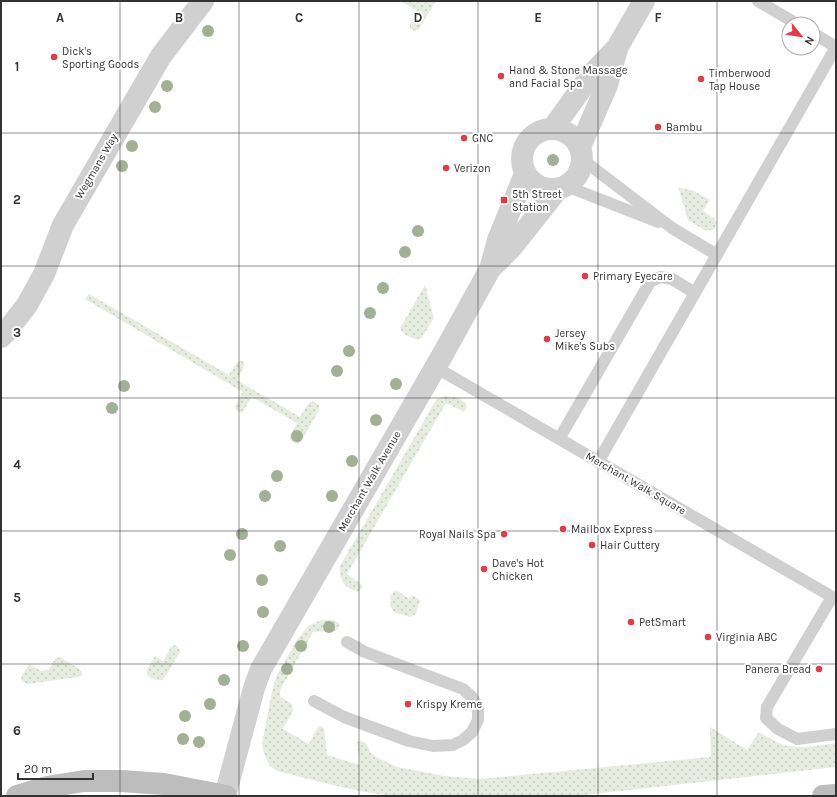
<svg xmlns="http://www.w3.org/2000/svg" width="837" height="797" font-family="Karla,sans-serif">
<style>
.grass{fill:url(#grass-dots)}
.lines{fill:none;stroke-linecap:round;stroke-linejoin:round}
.lane{stroke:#d0d0d0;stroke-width:12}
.street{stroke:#d0d0d0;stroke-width:22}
.secondary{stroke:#bdbdbd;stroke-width:22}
.tree{fill:#a2b095}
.grid{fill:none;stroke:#333;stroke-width:1;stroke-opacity:0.55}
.poi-dot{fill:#e63946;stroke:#fff;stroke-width:1.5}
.labels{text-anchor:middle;stroke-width:4;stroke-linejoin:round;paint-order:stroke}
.poi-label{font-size:11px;fill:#333;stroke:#fff;text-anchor:start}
.street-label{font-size:11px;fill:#333;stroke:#fff}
.grid-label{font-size:13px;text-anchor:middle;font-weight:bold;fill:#333;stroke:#fff;stroke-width:4;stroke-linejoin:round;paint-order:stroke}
</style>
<defs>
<pattern id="grass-dots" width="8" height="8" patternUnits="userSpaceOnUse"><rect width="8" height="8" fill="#e6ecdf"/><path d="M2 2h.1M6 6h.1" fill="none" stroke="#c6cbc0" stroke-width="1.8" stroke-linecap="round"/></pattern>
</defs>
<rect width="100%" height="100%" fill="#fff"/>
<!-- grass -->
<path class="grass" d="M 400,1 L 436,1 L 419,29 L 415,31 L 410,28 L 410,24 L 417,11 Z
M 678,187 L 694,191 L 710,200 L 703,211 L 715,219 L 717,224 L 715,229 L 706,231 L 688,220 Z
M 425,285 L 434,318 L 421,339 C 413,339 403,336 400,328 Z
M 89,294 L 229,375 L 237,362 L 241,361 L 244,362 L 244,366 L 237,380 L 300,417 L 308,404 L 312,401 L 319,405 L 319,410 L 301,442 L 296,444 L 290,440 L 290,436 L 297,423 L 252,397 L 243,411 L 239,412 L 236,410 L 235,406 L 243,392 L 85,299 Z
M 444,396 L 457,397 L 466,403 L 467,407 L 464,412 L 446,403 L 347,574 L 361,584 L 362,588 L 358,592 C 344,587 339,581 340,566 L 436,400 Z
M 396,590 L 409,599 L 412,595 L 420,600 L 416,614 L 410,617 L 394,612 L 390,605 L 391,595 Z
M 321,620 L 333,620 L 340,624 L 336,631 L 313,632 L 280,690 L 280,697 L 292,704 L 293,711 L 283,729 L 309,744 L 317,728 L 320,726 L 324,728 L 327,755 L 360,765 L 357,742 L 362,741 L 367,744 L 370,752 L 376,757 L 397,767 L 444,776 L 480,779 L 711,757 L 710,727 L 747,750 L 759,732 C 768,737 778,744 788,746 C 803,749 821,745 836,743 L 836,767 L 575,796 L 393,796 C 355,792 314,780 277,771 L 270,766 L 264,754 L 262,744 L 273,687 L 277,675 L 297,640 L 308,626 Z
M 175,645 L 179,648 L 180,652 L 163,680 C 157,681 152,679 147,675 L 147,670 L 155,656 L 163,661 L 171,647 Z
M 60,657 L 79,669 L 82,672 L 81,676 L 78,677 L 27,684 L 22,681 L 21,677 L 29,664 L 41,671 L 49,670 L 55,659 Z"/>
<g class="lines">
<!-- lane -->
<path class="lane" d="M 758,1 L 797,24
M 813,33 L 836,47
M 583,160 L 672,228 L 717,255
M 566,186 L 658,222
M 435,367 L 836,599
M 559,439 L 650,282 L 660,277 L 672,279 L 695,293
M 598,462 L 836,47
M 832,597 L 767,707 L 766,718 L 778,729 L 797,739 L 836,734
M 314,701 L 344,717 L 409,741 L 433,746 L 453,745 L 463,740 L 472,732 L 478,720 L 478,708 L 472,697 L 463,689 L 365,652 L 347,642"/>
<!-- street -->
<path class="street" d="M 553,128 L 591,75 L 617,48 L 644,1
M522 159a30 30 0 1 1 60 0a30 30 0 1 1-60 0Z
M 580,147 L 607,85 L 617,49
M 491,266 L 498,240 L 525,174
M 1,337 L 6,332 L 27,305 L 44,274 L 63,225 L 161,56 L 203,1
M 225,796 L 254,688 L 261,669 L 443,354 L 490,269 L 512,247 L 558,189"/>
<!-- secondary -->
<path class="secondary" d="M 17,796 L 47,787 L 84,781 L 121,781 L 164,784 L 226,796
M 823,796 L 836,795"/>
</g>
<!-- trees -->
<g class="tree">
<circle cx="208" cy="31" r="6"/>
<circle cx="167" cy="86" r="6"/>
<circle cx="155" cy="107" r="6"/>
<circle cx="132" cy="146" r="6"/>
<circle cx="553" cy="160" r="6"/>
<circle cx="122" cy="166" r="6"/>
<circle cx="418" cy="231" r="6"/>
<circle cx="405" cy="252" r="6"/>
<circle cx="383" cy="288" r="6"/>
<circle cx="370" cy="313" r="6"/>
<circle cx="349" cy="351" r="6"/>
<circle cx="337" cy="371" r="6"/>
<circle cx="396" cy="384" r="6"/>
<circle cx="124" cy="386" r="6"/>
<circle cx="112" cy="408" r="6"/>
<circle cx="376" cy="420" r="6"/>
<circle cx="297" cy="436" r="6"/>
<circle cx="352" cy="461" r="6"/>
<circle cx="277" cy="476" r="6"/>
<circle cx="265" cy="496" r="6"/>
<circle cx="332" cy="496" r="6"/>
<circle cx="242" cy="534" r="6"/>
<circle cx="280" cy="546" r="6"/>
<circle cx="230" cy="555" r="6"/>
<circle cx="262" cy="580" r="6"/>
<circle cx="263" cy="612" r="6"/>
<circle cx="329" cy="627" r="6"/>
<circle cx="243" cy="646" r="6"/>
<circle cx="301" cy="646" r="6"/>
<circle cx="287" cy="669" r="6"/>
<circle cx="224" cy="680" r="6"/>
<circle cx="210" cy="704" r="6"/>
<circle cx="185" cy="716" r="6"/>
<circle cx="183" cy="739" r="6"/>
<circle cx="199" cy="742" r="6"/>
</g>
<!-- grid -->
<path class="grid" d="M 120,1 L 120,796M 239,1 L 239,796M 359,1 L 359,796M 478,1 L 478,796M 598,1 L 598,796M 717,1 L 717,796M 1,133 L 836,133M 1,266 L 836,266M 1,398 L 836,398M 1,531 L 836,531M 1,664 L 836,664"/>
<!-- markers -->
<g class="poi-dot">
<circle cx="54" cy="57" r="4"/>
<circle cx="501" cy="76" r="4"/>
<circle cx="701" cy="79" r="4"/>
<circle cx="658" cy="127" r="4"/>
<circle cx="464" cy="138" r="4"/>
<circle cx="446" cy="168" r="4"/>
<rect x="500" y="196" width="8" height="8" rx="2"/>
<circle cx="585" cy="276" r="4"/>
<circle cx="547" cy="339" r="4"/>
<circle cx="563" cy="529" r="4"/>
<circle cx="504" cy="534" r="4"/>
<circle cx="592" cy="545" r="4"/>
<circle cx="484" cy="569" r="4"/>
<circle cx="631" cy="622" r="4"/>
<circle cx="708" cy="637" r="4"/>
<circle cx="819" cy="669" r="4"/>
<circle cx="408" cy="704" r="4"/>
</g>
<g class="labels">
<!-- poi labels -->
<g class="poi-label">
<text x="62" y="55">Dick's<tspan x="62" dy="13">Sporting Goods</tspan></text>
<text x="509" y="74">Hand &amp; Stone Massage<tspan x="509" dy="13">and Facial Spa</tspan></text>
<text x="709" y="77">Timberwood<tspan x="709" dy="13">Tap House</tspan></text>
<text x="666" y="131">Bambu</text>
<text x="472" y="142">GNC</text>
<text x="454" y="172">Verizon</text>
<text x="512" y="198">5th Street<tspan x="512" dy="13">Station</tspan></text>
<text x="593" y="280">Primary Eyecare</text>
<text x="555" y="337">Jersey<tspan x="555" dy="13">Mike's Subs</tspan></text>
<text x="571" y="533">Mailbox Express</text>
<text x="496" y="538" text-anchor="end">Royal Nails Spa</text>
<text x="600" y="549">Hair Cuttery</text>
<text x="492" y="567">Dave's Hot<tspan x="492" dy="13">Chicken</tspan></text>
<text x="639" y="626">PetSmart</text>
<text x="716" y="641">Virginia ABC</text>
<text x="811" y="673" text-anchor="end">Panera Bread</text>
<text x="416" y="708">Krispy Kreme</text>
</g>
<!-- street labels -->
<g class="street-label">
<text transform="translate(96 166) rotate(-60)" y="4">Wegmans Way</text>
<text transform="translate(369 481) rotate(-60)" y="4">Merchant Walk Avenue</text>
<text transform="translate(636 483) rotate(30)" y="4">Merchant Walk Square</text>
</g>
</g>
<g class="grid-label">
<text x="60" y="22">A</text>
<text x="179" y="22">B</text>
<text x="299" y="22">C</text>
<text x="418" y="22">D</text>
<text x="538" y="22">E</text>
<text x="658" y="22">F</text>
<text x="17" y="71">1</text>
<text x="17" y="204">2</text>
<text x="17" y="337">3</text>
<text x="17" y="469">4</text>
<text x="17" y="602">5</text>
<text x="17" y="735">6</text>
</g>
<!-- border -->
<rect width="837" height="797" fill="none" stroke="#333333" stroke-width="4"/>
<!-- north arrow -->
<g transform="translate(801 36) rotate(120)"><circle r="19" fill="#ffffff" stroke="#adadad"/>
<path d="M0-3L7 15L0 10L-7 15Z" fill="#e63946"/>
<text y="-6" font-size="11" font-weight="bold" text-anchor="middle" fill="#333333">N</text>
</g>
<!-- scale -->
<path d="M18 773v6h75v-6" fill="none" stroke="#333333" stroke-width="2"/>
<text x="24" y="773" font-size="12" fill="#333333" stroke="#ffffff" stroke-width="3" paint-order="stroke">20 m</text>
</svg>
